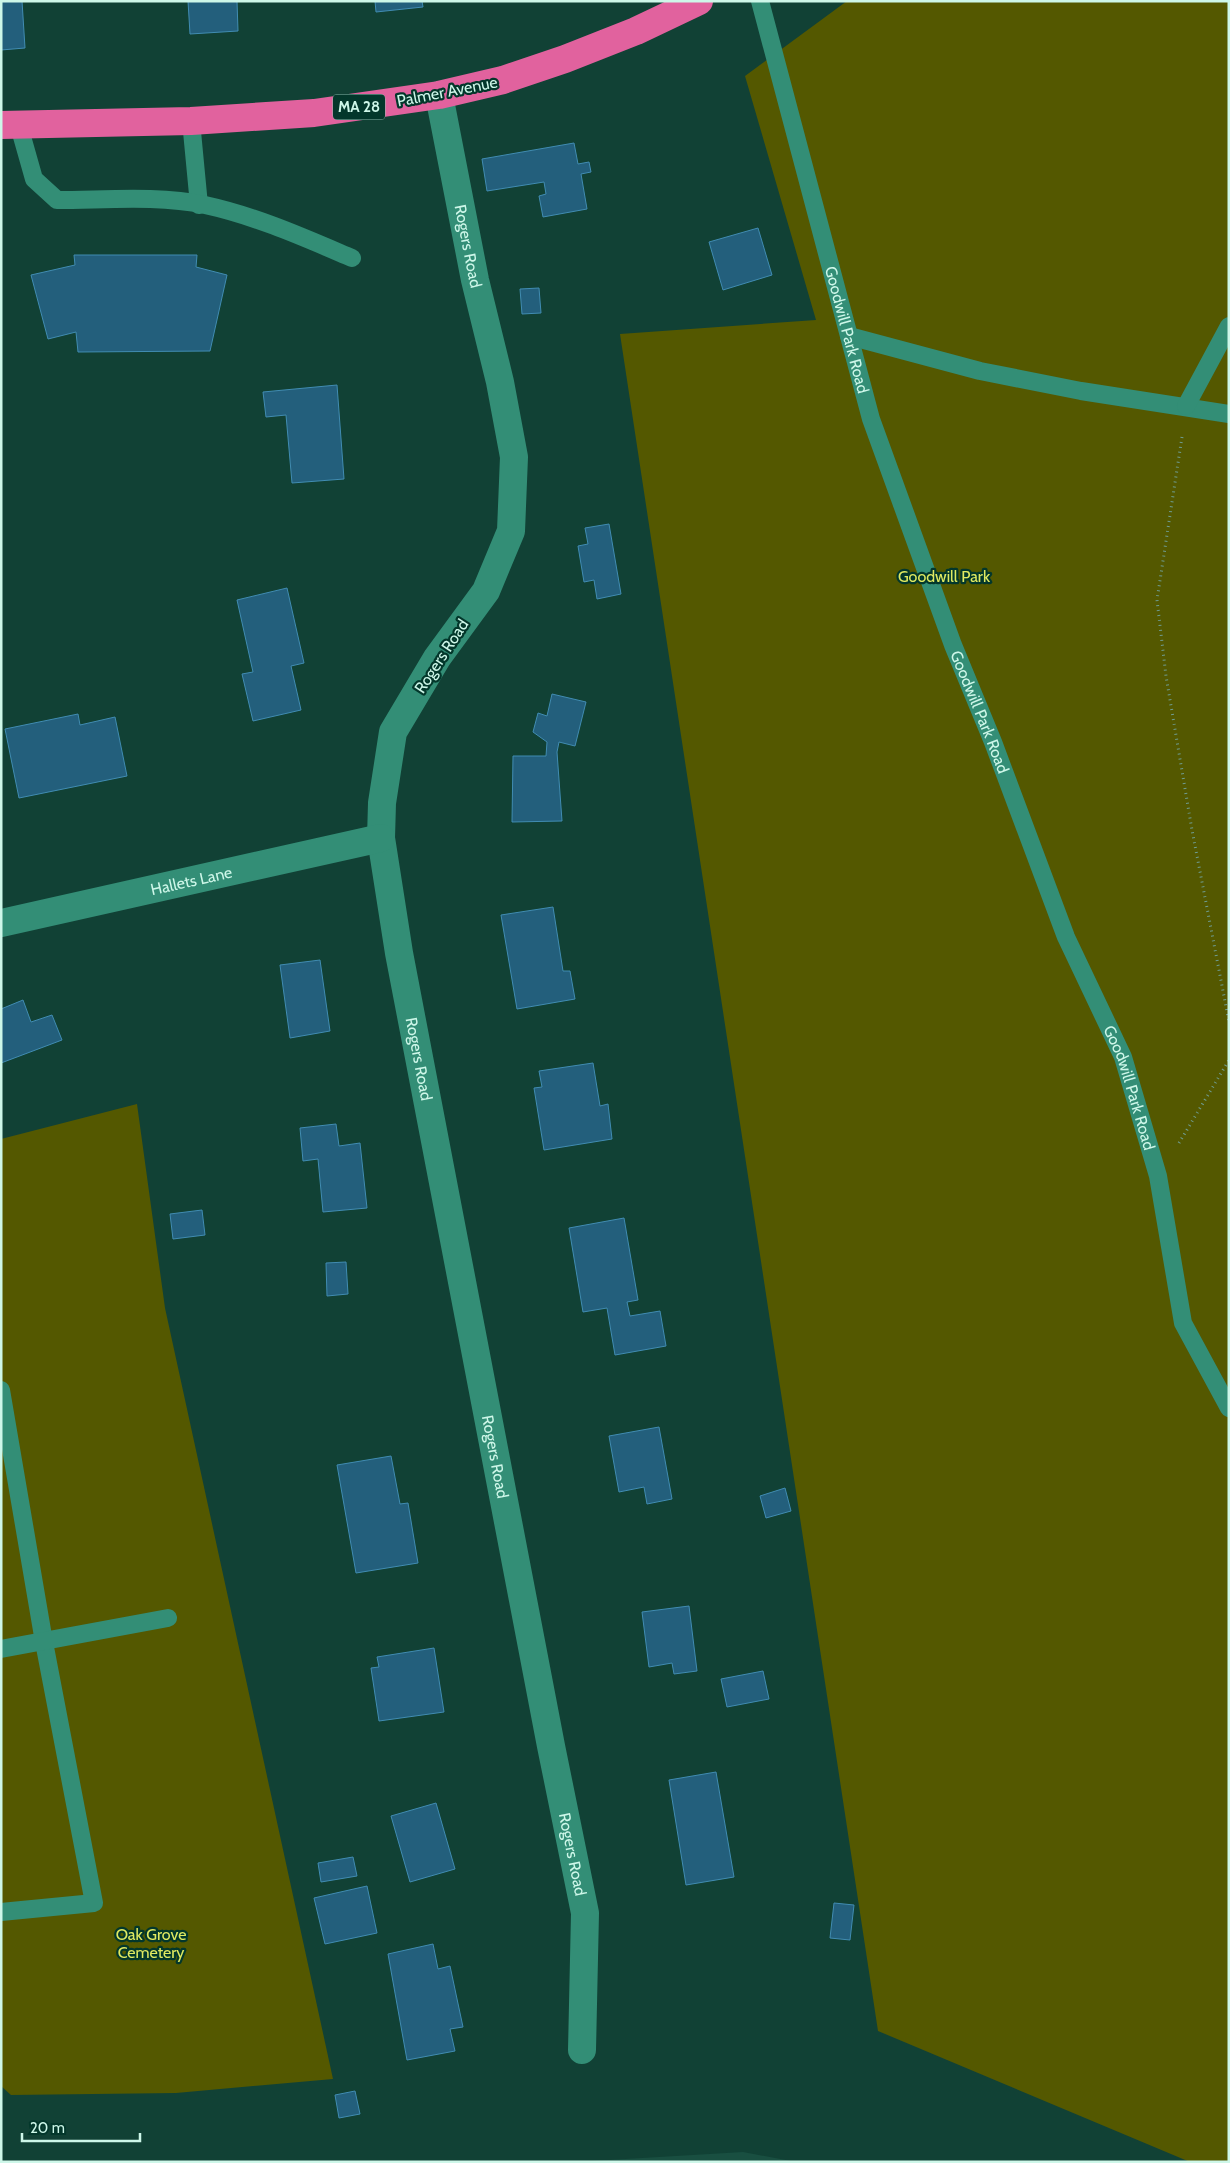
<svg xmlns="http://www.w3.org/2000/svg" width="1230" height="2163" font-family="Cabin,sans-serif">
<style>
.built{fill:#194f41}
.green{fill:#545800}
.building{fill:#235f7c;stroke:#418cb2}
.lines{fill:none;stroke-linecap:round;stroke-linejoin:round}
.path{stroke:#6f9c8f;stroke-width:3;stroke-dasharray:1 4;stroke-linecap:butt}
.lane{stroke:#338e76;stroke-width:18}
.street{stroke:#338e76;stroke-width:28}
.highway{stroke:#e1629e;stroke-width:28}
.labels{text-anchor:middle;stroke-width:4.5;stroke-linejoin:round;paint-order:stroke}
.shield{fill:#03372b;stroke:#91bdb0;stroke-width:1}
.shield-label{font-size:15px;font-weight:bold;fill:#cef7e9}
.street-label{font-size:16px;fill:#cef7e9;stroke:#03372b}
.park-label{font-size:16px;fill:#e0ea61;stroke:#03372b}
</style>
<rect width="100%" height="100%" fill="#114135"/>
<!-- built -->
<path class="built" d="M 743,2152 L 796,2162 L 575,2162 Z"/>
<!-- green -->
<path class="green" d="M 847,1 L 1229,1 L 1229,2162 L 1190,2162 L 878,2031 L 620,334 L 816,320 L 745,76 Z
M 137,1104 L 165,1308 L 333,2079 L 176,2093 L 11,2095 L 1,2086 L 1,1139 Z"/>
<!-- building -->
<path class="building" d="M 1,1 L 22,1 L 25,48 L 1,50 Z
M 188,1 L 237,1 L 238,31 L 190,34 Z
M 375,1 L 422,1 L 423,7 L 376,12 Z
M 574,143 L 578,164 L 589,162 L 591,172 L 581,174 L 587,209 L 543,217 L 539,196 L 546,194 L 544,182 L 487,191 L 482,159 Z
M 758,228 L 772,275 L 723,290 L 709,242 Z
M 74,255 L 197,255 L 196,267 L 227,275 L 210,351 L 78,352 L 76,332 L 48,339 L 31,275 L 75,265 Z
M 539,288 L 541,313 L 522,314 L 520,289 Z
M 337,385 L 344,479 L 292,483 L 286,415 L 266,417 L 263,392 Z
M 609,524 L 621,594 L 597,599 L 594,580 L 584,582 L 578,546 L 588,544 L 585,528 Z
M 287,588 L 304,663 L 291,666 L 301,710 L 253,721 L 242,674 L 253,672 L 237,600 Z
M 552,694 L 586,702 L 575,746 L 559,742 L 557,752 L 562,821 L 512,822 L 513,756 L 546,756 L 547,742 L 533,732 L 538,713 L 547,716 Z
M 78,714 L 80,725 L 115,717 L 127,776 L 19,798 L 5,729 Z
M 553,907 L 563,971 L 570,971 L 575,999 L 517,1009 L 501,915 Z
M 320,960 L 330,1031 L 290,1038 L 280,965 Z
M 23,1000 L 31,1022 L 52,1015 L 62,1040 L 1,1063 L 1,1009 Z
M 593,1063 L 600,1106 L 608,1104 L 612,1139 L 544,1150 L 534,1088 L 542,1087 L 539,1071 Z
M 336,1124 L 339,1146 L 360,1143 L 367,1208 L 323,1212 L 318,1159 L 303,1161 L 300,1128 Z
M 202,1210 L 205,1235 L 173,1239 L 170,1214 Z
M 624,1218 L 638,1300 L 627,1302 L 630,1316 L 660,1311 L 666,1346 L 615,1355 L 607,1308 L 583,1312 L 569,1228 Z
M 346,1262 L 348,1294 L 327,1296 L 326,1263 Z
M 659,1427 L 672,1499 L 647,1504 L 644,1487 L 619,1492 L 609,1436 Z
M 391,1456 L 400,1504 L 408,1503 L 418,1563 L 356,1573 L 337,1465 Z
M 785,1488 L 791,1511 L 766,1518 L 760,1496 Z
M 689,1606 L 697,1671 L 674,1674 L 672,1663 L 649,1667 L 642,1612 Z
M 434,1648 L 444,1712 L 379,1721 L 371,1668 L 379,1667 L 377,1657 Z
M 763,1671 L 769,1699 L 727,1707 L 721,1679 Z
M 716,1772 L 734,1877 L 686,1885 L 669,1780 Z
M 436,1803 L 455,1869 L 410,1882 L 391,1816 Z
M 353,1857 L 357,1876 L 321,1882 L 318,1863 Z
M 367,1886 L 377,1933 L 325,1944 L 314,1898 Z
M 834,1903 L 854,1905 L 850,1940 L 830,1938 Z
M 433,1944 L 438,1969 L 450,1966 L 463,2027 L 450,2029 L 455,2051 L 407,2060 L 388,1954 Z
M 355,2091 L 360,2114 L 339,2118 L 335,2095 Z"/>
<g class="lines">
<!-- path -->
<path class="path" d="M 1182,437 L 1157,600 L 1166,676 L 1192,830 L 1229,1022
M 1179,1143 L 1229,1060"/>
<!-- lane -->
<g class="lane">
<path id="s1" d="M 760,1 L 871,419 L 953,645 L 993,742 L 1066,937 L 1123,1057 L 1158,1176 L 1183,1323 L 1229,1408"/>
<path d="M 191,121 L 199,205"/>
<path d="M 19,126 L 34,179 L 57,200 C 105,200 159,195 205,205 C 256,216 305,238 352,258"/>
<path d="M 849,336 L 980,371 L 1081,391 L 1229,414"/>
<path d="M 1186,406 L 1229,326"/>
<path d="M 1,1390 L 44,1642 L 94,1903 L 1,1912"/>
<path d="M 1,1649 L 168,1618"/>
</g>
<!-- street -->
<g class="street">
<path id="s2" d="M 439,95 L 475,280 L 500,382 L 514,457 L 511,531 L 486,591 L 437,658 L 393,732 L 382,803 L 381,838 L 399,953 L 551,1746 L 585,1913 L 582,2050"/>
<path id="s3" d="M 1,923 L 381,838"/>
</g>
<!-- highway -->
<path class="highway" d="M 1,125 L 191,121 L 314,113 L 439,95 L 503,80 L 565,59 L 636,31 L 699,1"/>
</g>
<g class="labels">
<!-- shield labels -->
<rect class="shield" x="333" y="94.5" width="52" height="25" rx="4"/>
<g class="shield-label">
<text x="359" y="112">MA 28</text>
</g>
<!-- street labels -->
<g class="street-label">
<text transform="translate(447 91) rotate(-11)" y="6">Palmer Avenue</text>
<text dy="6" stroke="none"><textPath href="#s2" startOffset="154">Rogers Road</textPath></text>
<text dy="6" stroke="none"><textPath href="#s1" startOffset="340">Goodwill Park Road</textPath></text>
<text transform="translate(441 656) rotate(-57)" y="6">Rogers Road</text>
<text dy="6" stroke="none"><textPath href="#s1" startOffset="745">Goodwill Park Road</textPath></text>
<text dy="6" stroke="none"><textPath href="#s3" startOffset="195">Hallets Lane</textPath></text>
<text dy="6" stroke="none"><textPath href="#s2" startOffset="1009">Rogers Road</textPath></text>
<text dy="6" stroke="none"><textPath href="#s1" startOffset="1150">Goodwill Park Road</textPath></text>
<text dy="6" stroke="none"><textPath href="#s2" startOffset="1414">Rogers Road</textPath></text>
<text dy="6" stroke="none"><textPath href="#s2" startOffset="1819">Rogers Road</textPath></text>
</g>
<!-- park labels -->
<g class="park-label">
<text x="944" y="582">Goodwill Park</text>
<text x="151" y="1940">Oak Grove<tspan x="151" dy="18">Cemetery</tspan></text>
</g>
</g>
<!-- border -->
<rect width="1230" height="2163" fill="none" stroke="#cef7e9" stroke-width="5"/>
<!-- scale -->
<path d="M22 2133v8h118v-8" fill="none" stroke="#cef7e9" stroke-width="2.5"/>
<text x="30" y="2133" font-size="15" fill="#cef7e9" stroke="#03372b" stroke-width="4" paint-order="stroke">20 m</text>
</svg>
